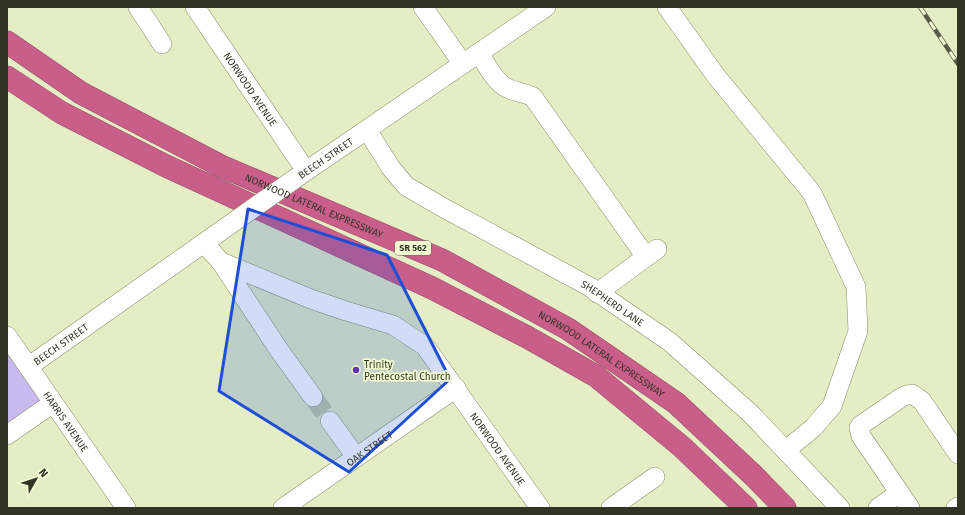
<svg xmlns="http://www.w3.org/2000/svg" width="965" height="515" font-family="'Fira Sans',sans-serif">
<style>
.park{fill:#c8baef}
.lines{fill:none;stroke-linecap:round;stroke-linejoin:round}
.minor-tunnel{stroke:#c1c8a5;stroke-width:19;stroke-dasharray:19 10;stroke-linecap:butt}
.minor-casing{stroke:#868d69;stroke-width:20}
.highway-casing{stroke:#945067;stroke-width:23}
.minor{stroke:#fff;stroke-width:19}
.highway{stroke:#c95e8a;stroke-width:22}
.rail-casing{stroke:#595d47;stroke-width:4.5}
.rail{stroke:#f3fbd2;stroke-width:3;stroke-dasharray:9;stroke-linecap:butt}
.minor-bridge-casing{stroke:#868d69;stroke-width:20;stroke-linecap:butt}
.minor-bridge{stroke:#fff;stroke-width:19}
.marked{fill:#1d4ed8;fill-opacity:0.2;stroke:#1d4ed8;stroke-width:3;stroke-linejoin:round}
.poi-dot{fill:#6334ac;stroke:#f3fbd2;stroke-width:1.5}
.labels{text-anchor:middle;stroke-width:3.5;stroke-linejoin:round;paint-order:stroke}
.shield{fill:#f3fbd2;stroke:#6c7059;stroke-width:1}
.shield-label{font-size:9px;font-weight:bold;fill:#323525}
.street-label{font-size:10px;fill:#323525;stroke:#f3fbd2}
.poi-label{font-size:10px;fill:#323525;stroke:#f3fbd2;text-anchor:start}
</style>
<rect width="100%" height="100%" fill="#e5edc5"/>
<!-- park -->
<path class="park" d="M 7,336 L 53,403 L 7,435 Z"/>
<g class="lines">
<!-- minor-tunnel -->
<path class="minor-tunnel" d="M 313,397 L 330,421"/>
<!-- minor casing -->
<g class="minor-casing">
<g id="minor">
<path d="M 138,7 L 162,44"/>
<path id="s1" d="M 195,7 L 306,171"/>
<path d="M 423,7 L 463,64"/>
<path d="M 667,7 L 716,76 L 812,193 L 856,287 L 858,331 L 832,406 L 813,428 L 786,450"/>
<path d="M 479,53 C 487,65 495,83 509,89 C 517,92 525,93 533,97 L 646,257"/>
<path id="s2" d="M 367,130 L 391,168 L 406,186 L 442,207 L 590,287 L 670,342 L 750,413 L 840,508"/>
<path id="s3" d="M 299,176 L 546,7"/>
<path id="s4" d="M 204,243 L 221,262 L 311,299 L 346,311 L 393,325 L 425,346 L 540,508"/>
<path d="M 221,262 L 279,350 L 313,397"/>
<path d="M 597,293 L 657,249"/>
<path id="s5" d="M 7,336 L 126,508"/>
<path id="s6" d="M 28,367 L 235,221"/>
<path d="M 330,421 L 356,457"/>
<path d="M 7,435 L 53,403"/>
<path id="s7" d="M 283,508 L 456,388"/>
<path d="M 611,508 L 655,477"/>
<path d="M 878,508 L 899,493"/>
<path d="M 910,508 L 861,436 L 859,428 L 861,425 L 902,397 L 907,395 L 912,394 L 922,401 L 958,454"/>
<path d="M 956,508 L 958,507"/>
</g>
</g>
<!-- highway casing -->
<g class="highway-casing">
<g id="highway">
<path id="s8" d="M 7,42 L 81,93 L 221,166 L 442,260 L 568,329 L 676,403 L 754,476 L 785,508"/>
<path d="M 7,77 L 62,113 L 166,166 L 432,288 L 527,337 L 596,376 L 682,447 L 746,508"/>
</g>
</g>
<!-- minor -->
<use href="#minor" class="minor"/>
<!-- highway -->
<use href="#highway" class="highway"/>
<!-- rail casing -->
<g class="rail-casing">
<path id="rail" d="M 920,7 L 958,64"/>
</g>
<!-- rail -->
<use href="#rail" class="rail"/>
<!-- minor-bridge casing -->
<g class="minor-bridge-casing">
<path id="minor-bridge" d="M 235,221 L 299,176"/>
</g>
<!-- minor-bridge -->
<use href="#minor-bridge" class="minor-bridge"/>
</g>
<!-- marked area -->
<path class="marked" d="M 248,209 L 387,255 L 450,379 L 349,472 L 219,391 Z"/>
<!-- markers -->
<circle class="poi-dot" cx="356" cy="370" r="4"/>
<g class="labels">
<!-- shield labels -->
<rect class="shield" x="395" y="241" width="36" height="14" rx="3"/>
<g class="shield-label">
<text x="413" y="251">SR 562</text>
</g>
<!-- street labels -->
<g class="street-label">
<text dy="4" stroke="none"><textPath href="#s1" startOffset="99">NORWOOD AVENUE</textPath></text>
<text dy="4" stroke="none"><textPath href="#s3" startOffset="32">BEECH STREET</textPath></text>
<text dy="4" stroke="none"><textPath href="#s8" startOffset="349">NORWOOD LATERAL EXPRESSWAY</textPath></text>
<text dy="4" stroke="none"><textPath href="#s2" startOffset="306">SHEPHERD LANE</textPath></text>
<text dy="4" stroke="none"><textPath href="#s6" startOffset="40">BEECH STREET</textPath></text>
<text dy="4" stroke="none"><textPath href="#s8" startOffset="673">NORWOOD LATERAL EXPRESSWAY</textPath></text>
<text dy="4" stroke="none"><textPath href="#s5" startOffset="104">HARRIS AVENUE</textPath></text>
<text dy="4" stroke="none"><textPath href="#s7" startOffset="105">OAK STREET</textPath></text>
<text dy="4" stroke="none"><textPath href="#s4" startOffset="373">NORWOOD AVENUE</textPath></text>
</g>
<!-- poi labels -->
<g class="poi-label">
<text x="364" y="368">Trinity<tspan x="364" dy="12">Pentecostal Church</tspan></text>
</g>
</g>
<!-- border -->
<rect width="965" height="515" fill="none" stroke="#323525" stroke-width="16"/>
<!-- north arrow -->
<g transform="translate(36 479) rotate(51)" stroke="#f3fbd2" stroke-width="3" paint-order="stroke">
<path d="M0-3L7 15L0 10L-7 15Z" fill="#323525"/>
<text y="-6" font-size="11" font-weight="bold" text-anchor="middle" fill="#323525">N</text>
</g>
</svg>
